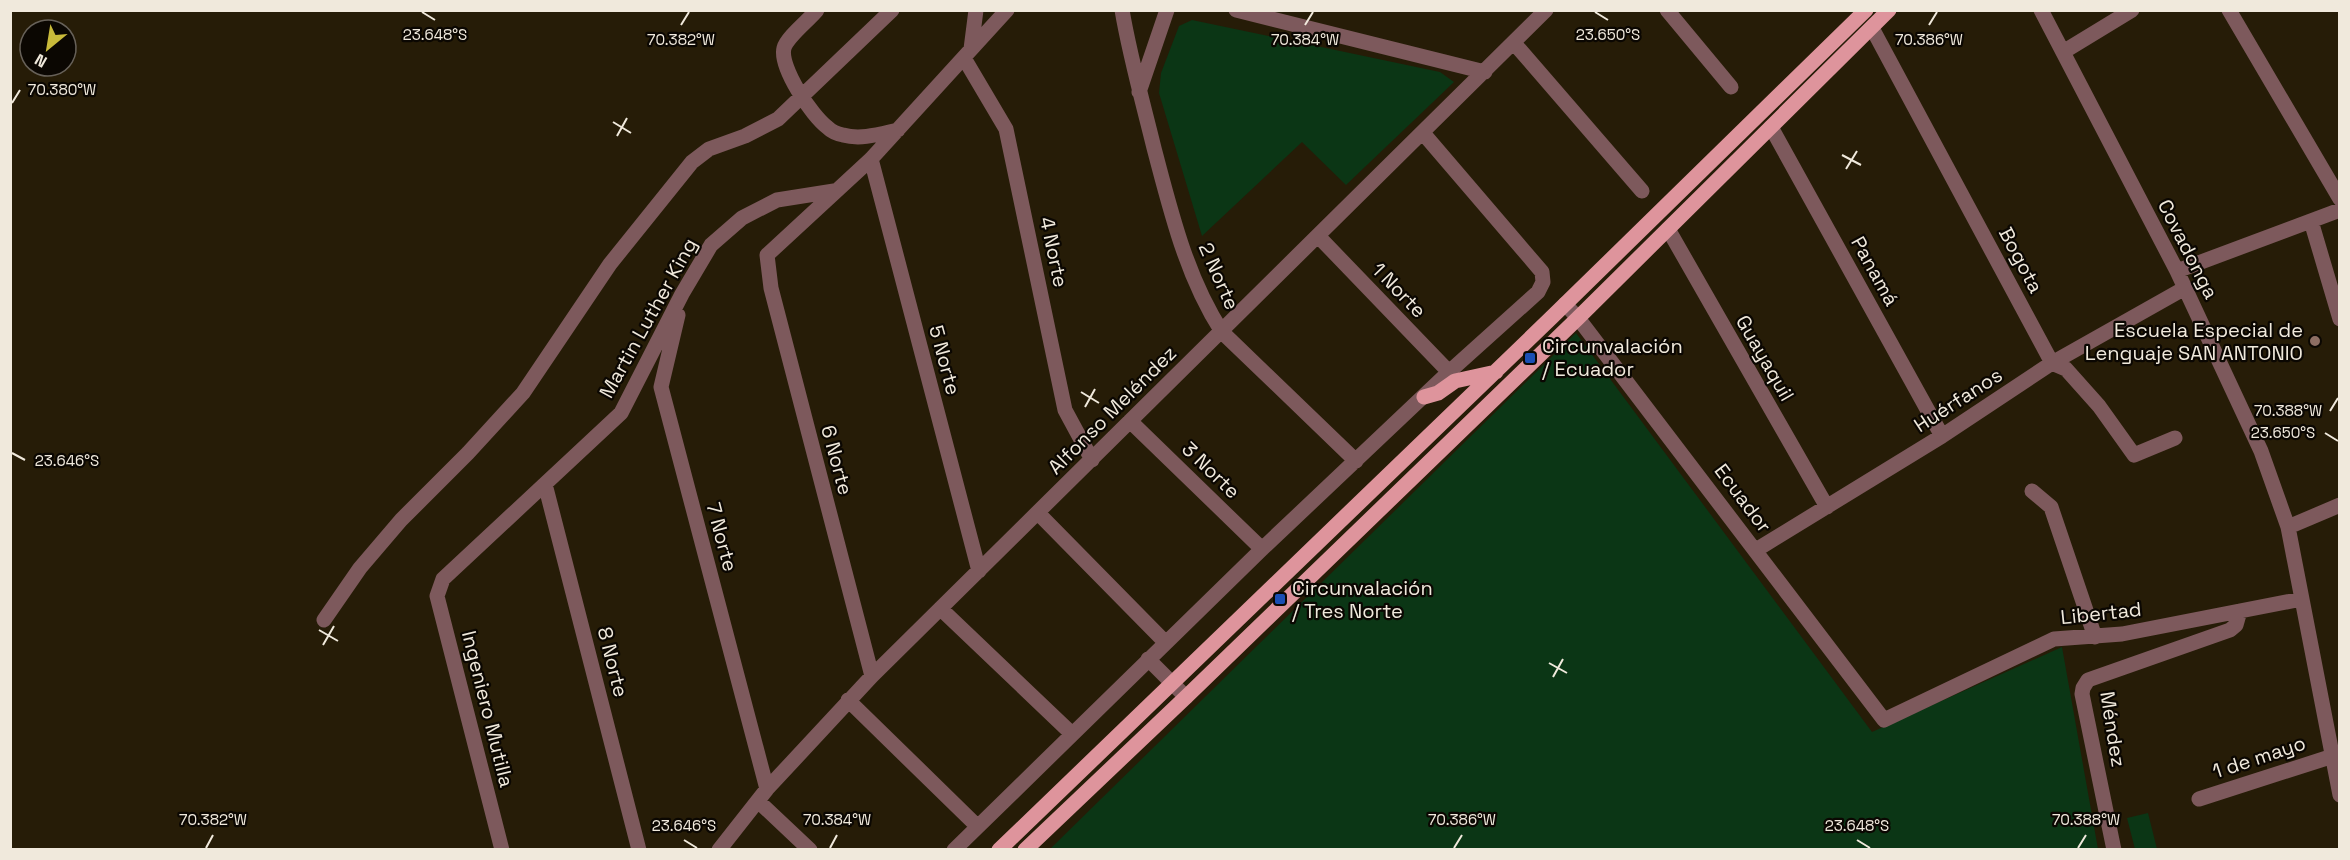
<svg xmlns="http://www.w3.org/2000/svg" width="2350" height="860" font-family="'Space Grotesk',sans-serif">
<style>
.green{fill:#0b3615}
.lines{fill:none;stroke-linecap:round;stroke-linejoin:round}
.minor{stroke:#7d595c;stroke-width:15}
.major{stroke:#de949c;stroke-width:15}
.ticks{fill:none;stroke:#f0e9dc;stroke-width:2}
.education-dot{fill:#8d6e63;stroke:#0b0702;stroke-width:2}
.transit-dot{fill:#1a4fb4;stroke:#0b0702;stroke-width:2}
.labels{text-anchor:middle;stroke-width:4.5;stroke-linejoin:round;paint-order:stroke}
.street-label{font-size:20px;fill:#f0e9dc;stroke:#0b0702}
.poi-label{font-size:20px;fill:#f0e9dc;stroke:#0b0702;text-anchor:start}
.ticks-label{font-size:15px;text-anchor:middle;fill:#f0e9dc;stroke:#0b0702;stroke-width:4.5;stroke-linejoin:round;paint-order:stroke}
</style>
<rect width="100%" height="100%" fill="#261c07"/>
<!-- green -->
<path class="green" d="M 1192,20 L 1440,72 L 1454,82 L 1346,185 L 1302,142 L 1202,236 L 1159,93 L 1161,73 L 1179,26 Z
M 1576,333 L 1872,732 L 2062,647 L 2098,849 L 1049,850 Z
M 2148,813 L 2157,849 L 2135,849 L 2127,818 Z"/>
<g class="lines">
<!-- minor -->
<path class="minor" d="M 817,10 C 809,20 787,37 784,48 C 779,67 812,116 827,127 C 831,131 838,134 843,135 C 861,140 880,134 898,130
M 1122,10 C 1130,57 1143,103 1154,148 C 1171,212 1186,276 1222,332 L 1356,461
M 1236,10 L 1485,72
M 1667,10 L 1731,87
M 2041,10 L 2177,271 L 2261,451 L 2288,527 L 2340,795
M 2229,10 L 2340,199
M 1872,28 L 2052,363 L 2066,369 L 2099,406 L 2134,455 L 2175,438
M 1514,43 L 1642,191
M 971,49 L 976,10
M 2063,52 L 2132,10
M 964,58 L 1006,129 L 1065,410 L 1092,460
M 1139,92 L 1167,10
M 1771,127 L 1942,436
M 871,159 L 979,571
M 2311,221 L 2340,319
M 1668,229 L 1827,507
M 1319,237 L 1449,372
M 2177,271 L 2340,210
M 1565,304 L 1578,318 L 1884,720 L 2054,639 L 2122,634 L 2302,599
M 678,315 L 661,387 L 767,789
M 1130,421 L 1262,549
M 545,484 L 639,850
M 2032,491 L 2051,507 L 2095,637
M 1038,513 L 1165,642
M 2288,527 L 2340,505
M 1756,550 L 1942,436 L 2052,363 L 2185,288
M 941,609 L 1071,733
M 324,620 L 360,568 L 401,520 L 468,453 L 523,393 L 610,264 L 692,162 L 709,149 L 745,136 L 778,119 L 892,10
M 1148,659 L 1186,697
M 872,676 L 771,288 L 767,255 L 871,159 L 1007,10
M 848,700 L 977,826
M 2199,799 L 2333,756
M 758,801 L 810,850
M 502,850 L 437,596 L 443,579 L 621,413 L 682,294 L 711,245 L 742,218 L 777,200 L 834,191
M 719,850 L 767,789 L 872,676 L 1546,10
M 954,850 L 1262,549 L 1449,372 L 1538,292 L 1543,282 L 1542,272 L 1423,133
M 2114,850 L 2082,694 L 2083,688 L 2088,680 L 2230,630 L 2236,625 L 2240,611"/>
<!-- major -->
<path class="major" d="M 1424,397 L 1438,393 L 1455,381 L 1496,372
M 999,850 L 1552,317 L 1866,10
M 1025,850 L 1186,697 L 1578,318 L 1889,10"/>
</g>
<!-- ticks -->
<path class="ticks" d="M 422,12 L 435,20M 1595,12 L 1608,20M 681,25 L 689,12M 1305,25 L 1313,12M 1929,25 L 1937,12M 12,103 L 20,90M 613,122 L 631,133M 617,136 L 627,118M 1842,155 L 1861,165M 1846,169 L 1857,151M 1081,392 L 1099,403M 1085,407 L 1095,389M 2330,411 L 2338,398M 2325,433 L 2338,441M 12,453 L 25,460M 319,630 L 338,641M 323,645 L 334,626M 1549,663 L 1567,673M 1553,677 L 1563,659M 684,840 L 697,848M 1857,840 L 1870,848M 206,848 L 213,835M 830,848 L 837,835M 1454,848 L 1462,835M 2078,848 L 2086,835"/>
<!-- markers -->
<circle class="education-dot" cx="2315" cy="341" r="6"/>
<g class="transit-dot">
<rect x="1524" y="352" width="12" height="12" rx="3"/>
<rect x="1274" y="593" width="12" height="12" rx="3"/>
</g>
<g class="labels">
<!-- street labels -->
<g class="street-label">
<text transform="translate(2188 249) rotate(63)" y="7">Covadonga</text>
<text transform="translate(1054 252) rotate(78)" y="7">4 Norte</text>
<text transform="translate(2021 260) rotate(62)" y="7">Bogota</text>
<text transform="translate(1875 271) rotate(61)" y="7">Panamá</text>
<text transform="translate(1219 276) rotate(66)" y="7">2 Norte</text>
<text transform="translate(1399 290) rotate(46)" y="7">1 Norte</text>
<text transform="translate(648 318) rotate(-61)" y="7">Martin Luther King</text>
<text transform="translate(1765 358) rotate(60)" y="7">Guayaquil</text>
<text transform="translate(945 360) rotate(75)" y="7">5 Norte</text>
<text transform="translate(1958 400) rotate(-33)" y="7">Huérfanos</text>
<text transform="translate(1112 410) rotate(-45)" y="7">Alfonso Meléndez</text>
<text transform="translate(837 460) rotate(75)" y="7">6 Norte</text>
<text transform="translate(1211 470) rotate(44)" y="7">3 Norte</text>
<text transform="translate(1743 498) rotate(53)" y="7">Ecuador</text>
<text transform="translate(722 537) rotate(75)" y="7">7 Norte</text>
<text transform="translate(2101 613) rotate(-6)" y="7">Libertad</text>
<text transform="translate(613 662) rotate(76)" y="7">8 Norte</text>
<text transform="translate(488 709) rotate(76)" y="7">Ingeniero Mutilla</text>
<text transform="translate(2113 729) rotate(81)" y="7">Méndez</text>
<text transform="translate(2259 757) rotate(-18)" y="7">1 de mayo</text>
</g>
<!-- poi labels -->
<g class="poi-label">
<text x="2303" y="337" text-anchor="end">Escuela Especial de<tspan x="2303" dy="23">Lenguaje SAN ANTONIO</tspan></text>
<text x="1542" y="353">Circunvalación<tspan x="1542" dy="23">/ Ecuador</tspan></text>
<text x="1292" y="595">Circunvalación<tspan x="1292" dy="23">/ Tres Norte</tspan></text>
</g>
</g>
<g class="ticks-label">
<text x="435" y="40">23.648°S</text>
<text x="1608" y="40">23.650°S</text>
<text x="681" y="45">70.382°W</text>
<text x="1305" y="45">70.384°W</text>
<text x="1929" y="45">70.386°W</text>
<text x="62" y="95">70.380°W</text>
<text x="2288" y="416">70.388°W</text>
<text x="2283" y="438">23.650°S</text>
<text x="67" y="466">23.646°S</text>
<text x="213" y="825">70.382°W</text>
<text x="837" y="825">70.384°W</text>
<text x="1462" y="825">70.386°W</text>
<text x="2086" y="825">70.388°W</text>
<text x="684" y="831">23.646°S</text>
<text x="1857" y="831">23.648°S</text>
</g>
<!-- border -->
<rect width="2350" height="860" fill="none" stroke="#f0e9dc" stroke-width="24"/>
<!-- north arrow -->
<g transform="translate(48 48) rotate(210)"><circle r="28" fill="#0b0702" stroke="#676159" stroke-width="1.5"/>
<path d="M0-4.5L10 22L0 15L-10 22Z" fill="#c9ba3a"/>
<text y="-9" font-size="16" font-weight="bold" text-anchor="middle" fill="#f0e9dc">N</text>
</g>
</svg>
